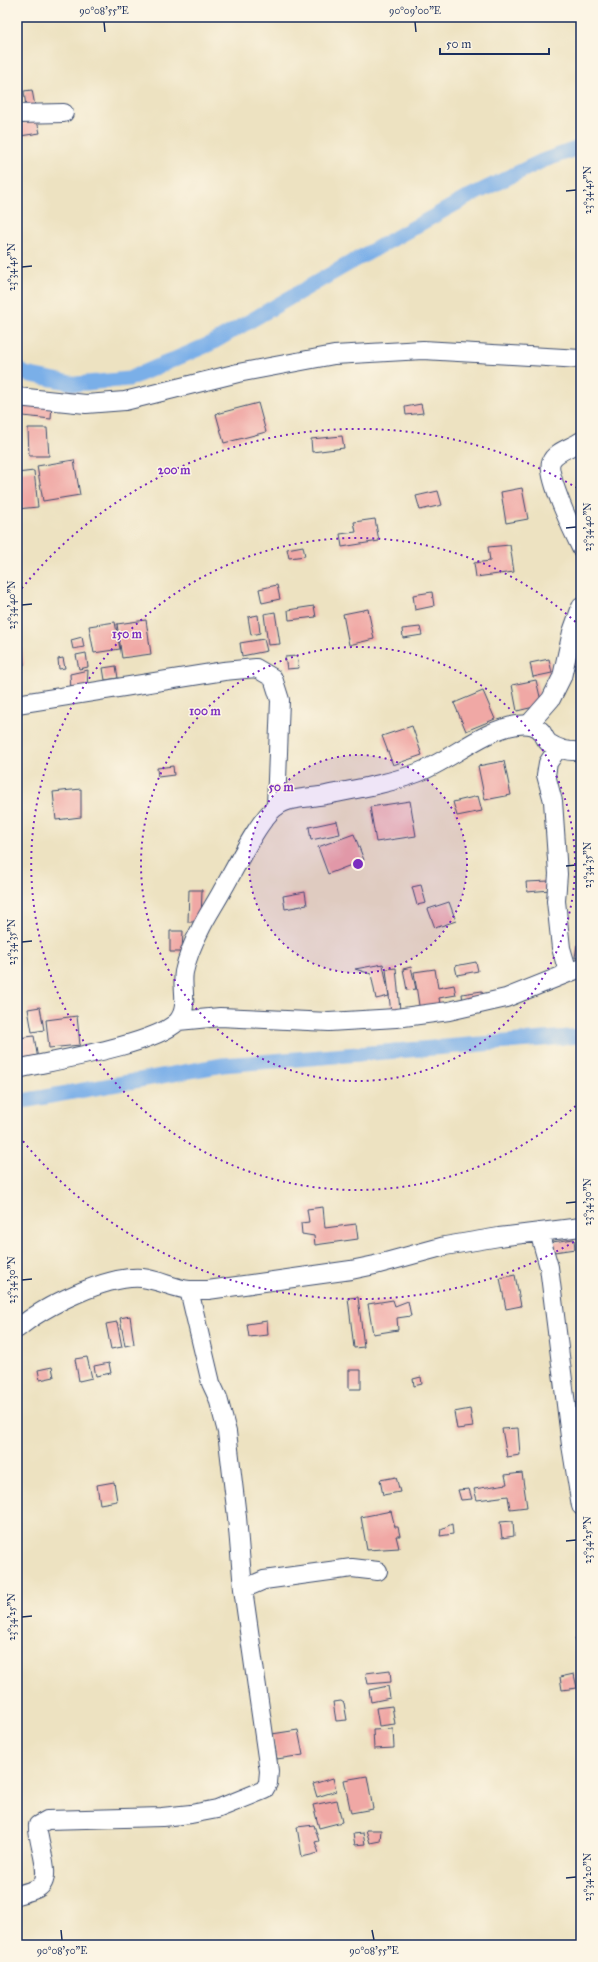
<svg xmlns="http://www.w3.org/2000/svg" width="598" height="1962" font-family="'IM FELL Great Primer',serif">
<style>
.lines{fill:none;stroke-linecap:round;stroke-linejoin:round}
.canal{stroke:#7aafe8;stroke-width:15}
.building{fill:#f0a8a5}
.minor-casing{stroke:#3a4a6d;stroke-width:20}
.minor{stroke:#fff;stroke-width:18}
.ticks{fill:none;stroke:#1b2f5e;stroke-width:1.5}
.ring{fill:none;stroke:#7b2cbf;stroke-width:2;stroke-dasharray:2 4}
.centre{fill:#7b2cbf;stroke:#fcf5e5;stroke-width:2}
.ring-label{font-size:12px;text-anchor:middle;font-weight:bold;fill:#7b2cbf;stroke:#fcf5e5;stroke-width:3;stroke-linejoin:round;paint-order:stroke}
.neatline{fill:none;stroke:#1b2f5e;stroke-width:1.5}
.ticks-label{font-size:10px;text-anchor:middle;fill:#1b2f5e}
</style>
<rect width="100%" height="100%" fill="#fcf5e5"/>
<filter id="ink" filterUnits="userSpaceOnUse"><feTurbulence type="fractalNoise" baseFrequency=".025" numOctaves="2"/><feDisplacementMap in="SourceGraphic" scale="8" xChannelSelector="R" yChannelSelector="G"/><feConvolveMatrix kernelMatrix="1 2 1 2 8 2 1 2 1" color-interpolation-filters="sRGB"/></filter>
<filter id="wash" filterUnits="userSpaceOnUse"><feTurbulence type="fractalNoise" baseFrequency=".012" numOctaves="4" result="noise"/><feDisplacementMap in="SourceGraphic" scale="16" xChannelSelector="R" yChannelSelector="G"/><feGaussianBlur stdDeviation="0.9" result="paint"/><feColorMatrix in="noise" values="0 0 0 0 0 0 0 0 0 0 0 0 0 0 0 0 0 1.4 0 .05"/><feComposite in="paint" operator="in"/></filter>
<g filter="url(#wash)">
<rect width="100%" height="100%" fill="#ede2c1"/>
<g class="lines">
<!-- canal -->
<path class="canal" d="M 17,369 L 26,374 L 76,384 L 129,379 L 212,343 L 343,267 L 468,197 L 542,161 L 581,147
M 17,1102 L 223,1065 L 581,1036"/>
</g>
<g id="blocks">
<!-- building -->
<path class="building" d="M 32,90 L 35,106 L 26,107 L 24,91 Z
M 37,121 L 40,133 L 20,136 L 18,124 Z
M 24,402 L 52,404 L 51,419 L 23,416 Z
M 258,403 L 266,432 L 224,443 L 216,414 Z
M 421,404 L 423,413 L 406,415 L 405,407 Z
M 28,428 L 47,428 L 49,456 L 29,456 Z
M 342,436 L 344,448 L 312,452 L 311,439 Z
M 74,460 L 80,495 L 43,501 L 37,466 Z
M 34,471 L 38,507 L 17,509 L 17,473 Z
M 522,488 L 528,519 L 506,523 L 501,492 Z
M 438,491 L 442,505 L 420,510 L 416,496 Z
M 375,519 L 379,541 L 342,547 L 340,534 L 356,532 L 354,522 Z
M 510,545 L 514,572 L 476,577 L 474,563 L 490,561 L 488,547 Z
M 303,546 L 305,556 L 289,558 L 287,549 Z
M 277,585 L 280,599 L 262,603 L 259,589 Z
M 432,592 L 434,606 L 415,610 L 413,595 Z
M 314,606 L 316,617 L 289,620 L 288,610 Z
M 368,609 L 374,639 L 349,645 L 343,614 Z
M 275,612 L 280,644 L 268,645 L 264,614 Z
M 258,615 L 260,633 L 251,635 L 248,617 Z
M 146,620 L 151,654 L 122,658 L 117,624 Z
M 115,622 L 120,649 L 94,653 L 89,626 Z
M 420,627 L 422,635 L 403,638 L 402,629 Z
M 82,637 L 84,647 L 73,649 L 71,640 Z
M 264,639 L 267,651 L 242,656 L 240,643 Z
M 17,643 L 21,643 L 24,665 L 17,666 Z
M 581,651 L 581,668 L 576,671 L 569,658 Z
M 86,653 L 88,667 L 79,669 L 76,655 Z
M 297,656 L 299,668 L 287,669 L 285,657 Z
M 63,658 L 65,668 L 59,669 L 58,659 Z
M 549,659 L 552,673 L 533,677 L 530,663 Z
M 116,666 L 118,678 L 105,680 L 103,668 Z
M 88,670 L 87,688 L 71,690 L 70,674 Z
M 536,680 L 542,705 L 517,711 L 512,685 Z
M 483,691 L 495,719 L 466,731 L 454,703 Z
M 412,726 L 422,755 L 393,765 L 382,736 Z
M 504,761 L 511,795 L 485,800 L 478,766 Z
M 173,766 L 174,775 L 158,777 L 157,768 Z
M 81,789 L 81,817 L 56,820 L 53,792 Z
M 478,796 L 482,811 L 457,816 L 453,802 Z
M 410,801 L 416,836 L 376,842 L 370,807 Z
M 337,821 L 340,834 L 311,840 L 309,827 Z
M 354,834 L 364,860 L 328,874 L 318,847 Z
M 549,881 L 550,890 L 527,892 L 526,882 Z
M 421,885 L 426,903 L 417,905 L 412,887 Z
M 189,890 L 202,890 L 201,922 L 188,922 Z
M 305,892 L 307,905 L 285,909 L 283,896 Z
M 449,902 L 456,921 L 435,928 L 428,909 Z
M 170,931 L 183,931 L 182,952 L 170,952 Z
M 577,945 L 581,945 L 581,957 L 575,958 Z
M 476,962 L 478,971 L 457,975 L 455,966 Z
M 383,964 L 389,996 L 376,999 L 371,974 L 355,969 Z
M 411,967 L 416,989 L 407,990 L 403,969 Z
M 396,968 L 400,1011 L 391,1013 L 386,969 Z
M 435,969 L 438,988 L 454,985 L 456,995 L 439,998 L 441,1009 L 420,1012 L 414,972 Z
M 482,991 L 483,999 L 463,1002 L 462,994 Z
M 40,1007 L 44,1030 L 32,1032 L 28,1009 Z
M 77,1016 L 80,1045 L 49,1048 L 46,1020 Z
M 34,1036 L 38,1059 L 22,1062 L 18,1038 Z
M 323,1207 L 325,1228 L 356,1224 L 358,1239 L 315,1245 L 314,1236 L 302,1234 L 301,1223 L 309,1222 L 307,1209 Z
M 574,1239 L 575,1249 L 554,1252 L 552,1242 Z
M 515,1275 L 521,1306 L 506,1309 L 500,1278 Z
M 358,1297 L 364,1347 L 354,1348 L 348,1298 Z
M 393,1300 L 395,1306 L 408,1301 L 411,1316 L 397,1318 L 398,1330 L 373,1334 L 368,1304 Z
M 130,1316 L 134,1344 L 125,1346 L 120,1318 Z
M 267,1321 L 268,1335 L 249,1337 L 247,1324 Z
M 117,1322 L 122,1347 L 111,1349 L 106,1324 Z
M 87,1357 L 92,1378 L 79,1381 L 75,1359 Z
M 109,1363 L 111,1373 L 96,1376 L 94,1366 Z
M 52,1367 L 54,1377 L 40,1380 L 38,1370 Z
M 349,1370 L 361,1370 L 361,1389 L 349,1389 Z
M 421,1377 L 422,1384 L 414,1386 L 413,1379 Z
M 470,1409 L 473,1427 L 457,1429 L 454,1412 Z
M 518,1428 L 520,1455 L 507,1457 L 502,1429 Z
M 522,1473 L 527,1507 L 510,1509 L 508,1496 L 477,1500 L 474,1489 L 507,1484 L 505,1475 Z
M 396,1477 L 400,1492 L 383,1495 L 380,1480 Z
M 114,1482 L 117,1501 L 100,1504 L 97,1485 Z
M 469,1489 L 472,1499 L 461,1500 L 458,1490 Z
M 391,1511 L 395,1527 L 398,1527 L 400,1536 L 396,1536 L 399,1548 L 367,1550 L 361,1517 Z
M 513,1521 L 514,1536 L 502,1538 L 500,1522 Z
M 452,1524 L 453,1534 L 440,1536 L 441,1529 Z
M 581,1636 L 581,1656 L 575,1638 Z
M 390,1670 L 391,1682 L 368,1684 L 366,1673 Z
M 574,1674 L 577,1688 L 562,1690 L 560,1677 Z
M 388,1686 L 390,1698 L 371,1702 L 369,1690 Z
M 341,1701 L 344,1703 L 347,1720 L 336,1721 L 333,1702 Z
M 392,1706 L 395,1724 L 379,1726 L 376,1708 Z
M 393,1729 L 394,1748 L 374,1749 L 373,1730 Z
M 298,1730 L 303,1755 L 277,1759 L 272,1734 Z
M 367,1776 L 373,1809 L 351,1813 L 344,1780 Z
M 333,1778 L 336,1791 L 317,1797 L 313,1784 Z
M 337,1800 L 342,1822 L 319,1828 L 313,1805 Z
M 314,1825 L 319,1841 L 315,1842 L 319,1853 L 302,1857 L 297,1827 Z
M 366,1830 L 381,1830 L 380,1841 L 370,1843 Z
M 363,1833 L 365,1844 L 355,1845 L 353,1834 Z"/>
</g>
</g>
<g filter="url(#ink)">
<use href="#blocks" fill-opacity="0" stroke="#3a4a6d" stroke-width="1"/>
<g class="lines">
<!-- minor casing -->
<g class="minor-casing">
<path id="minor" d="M 17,114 L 64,113
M 17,397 L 86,404 L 125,401 L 238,373 L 334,355 L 423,350 L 581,359
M 581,441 C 573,447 554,452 551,462 C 546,475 574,534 581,548
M 17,704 L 224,671 L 256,668 L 273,678 L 280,700 L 276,806
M 529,724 L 551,699 L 562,677 L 572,632 L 581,607
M 558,748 L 548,763 L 546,775 L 553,801 L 558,874 L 556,901 L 561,948 L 568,972
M 178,1021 L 220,1017 L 329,1022 L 396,1018 L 449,1011 L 506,998 L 581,968
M 17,1069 C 52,1061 153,1045 177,1022 C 190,1008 181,988 184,972 C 187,958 193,943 200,930 C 206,917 215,904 222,891 C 234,871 258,820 276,807 C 288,797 311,798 326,795 C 356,789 388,784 417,773 C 450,761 482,730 517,725 C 525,724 535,724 541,731 C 544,735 545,740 549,743 C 558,749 570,752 581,751
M 539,1232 L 549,1267 L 571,1445 L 581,1506
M 17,1329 C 44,1306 107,1275 142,1278 C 159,1280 173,1288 189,1290 C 195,1290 202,1290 208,1290 L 351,1270 L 375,1265 L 445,1246 L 499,1237 L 581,1227
M 243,1589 L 264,1580 L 352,1568 L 378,1571
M 17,1895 C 24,1893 32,1891 38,1888 C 55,1878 36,1842 38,1825 L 47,1820 L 162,1817 L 191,1814 L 217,1809 L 264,1790 L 268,1783 L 269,1771 L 243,1589 L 237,1517 L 227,1432 L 218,1398 L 211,1383 L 189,1290"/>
</g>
<!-- minor -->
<use href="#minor" class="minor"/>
</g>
</g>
<!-- ticks -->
<path class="ticks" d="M 104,22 L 105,32M 415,22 L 416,32M 566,191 L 576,190M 22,267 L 32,266M 566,528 L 576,527M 22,605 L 32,604M 566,866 L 576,865M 22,942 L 32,941M 566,1203 L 576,1202M 22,1280 L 32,1279M 566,1541 L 576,1540M 22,1617 L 32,1616M 566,1878 L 576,1877M 61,1930 L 62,1940M 372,1930 L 374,1940"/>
<!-- distance rings -->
<circle cx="358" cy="864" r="109" fill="#7b2cbf" fill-opacity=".12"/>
<g class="ring">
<circle cx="358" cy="864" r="109"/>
<circle cx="358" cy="864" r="217"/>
<path d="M580 1102A326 326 0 1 1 580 626"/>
<path d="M579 1239A435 435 0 0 1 18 1135M18 593A435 435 0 0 1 579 489"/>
</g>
<circle cx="358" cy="864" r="6" class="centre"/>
<g class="ring-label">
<text x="174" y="474">200 m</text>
<text x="127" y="638">150 m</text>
<text x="205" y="715">100 m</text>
<text x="281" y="791">50 m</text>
</g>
<!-- margin -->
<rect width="598" height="1962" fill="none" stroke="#fcf5e5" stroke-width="44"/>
<!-- scale -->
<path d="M440 48v6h109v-6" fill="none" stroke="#1b2f5e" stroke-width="2"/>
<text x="446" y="48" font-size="12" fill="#1b2f5e" stroke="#fcf5e5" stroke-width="3" paint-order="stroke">50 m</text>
<rect x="22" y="22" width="554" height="1918" class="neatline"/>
<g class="ticks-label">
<text x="104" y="14">90°08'55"E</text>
<text x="415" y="14">90°09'00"E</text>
<text transform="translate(587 190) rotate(-90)" y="4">23°34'45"N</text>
<text transform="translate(11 267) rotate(-90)" y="4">23°34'45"N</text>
<text transform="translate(587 527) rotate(-90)" y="4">23°34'40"N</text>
<text transform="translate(11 605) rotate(-90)" y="4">23°34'40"N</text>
<text transform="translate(587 865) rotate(-90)" y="4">23°34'35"N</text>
<text transform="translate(11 942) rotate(-90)" y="4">23°34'35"N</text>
<text transform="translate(587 1202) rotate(-90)" y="4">23°34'30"N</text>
<text transform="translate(11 1280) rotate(-90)" y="4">23°34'30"N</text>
<text transform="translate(587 1540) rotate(-90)" y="4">23°34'25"N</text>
<text transform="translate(11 1617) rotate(-90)" y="4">23°34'25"N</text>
<text transform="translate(587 1877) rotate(-90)" y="4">23°34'20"N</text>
<text x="62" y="1954">90°08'50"E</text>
<text x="374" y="1954">90°08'55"E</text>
</g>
</svg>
